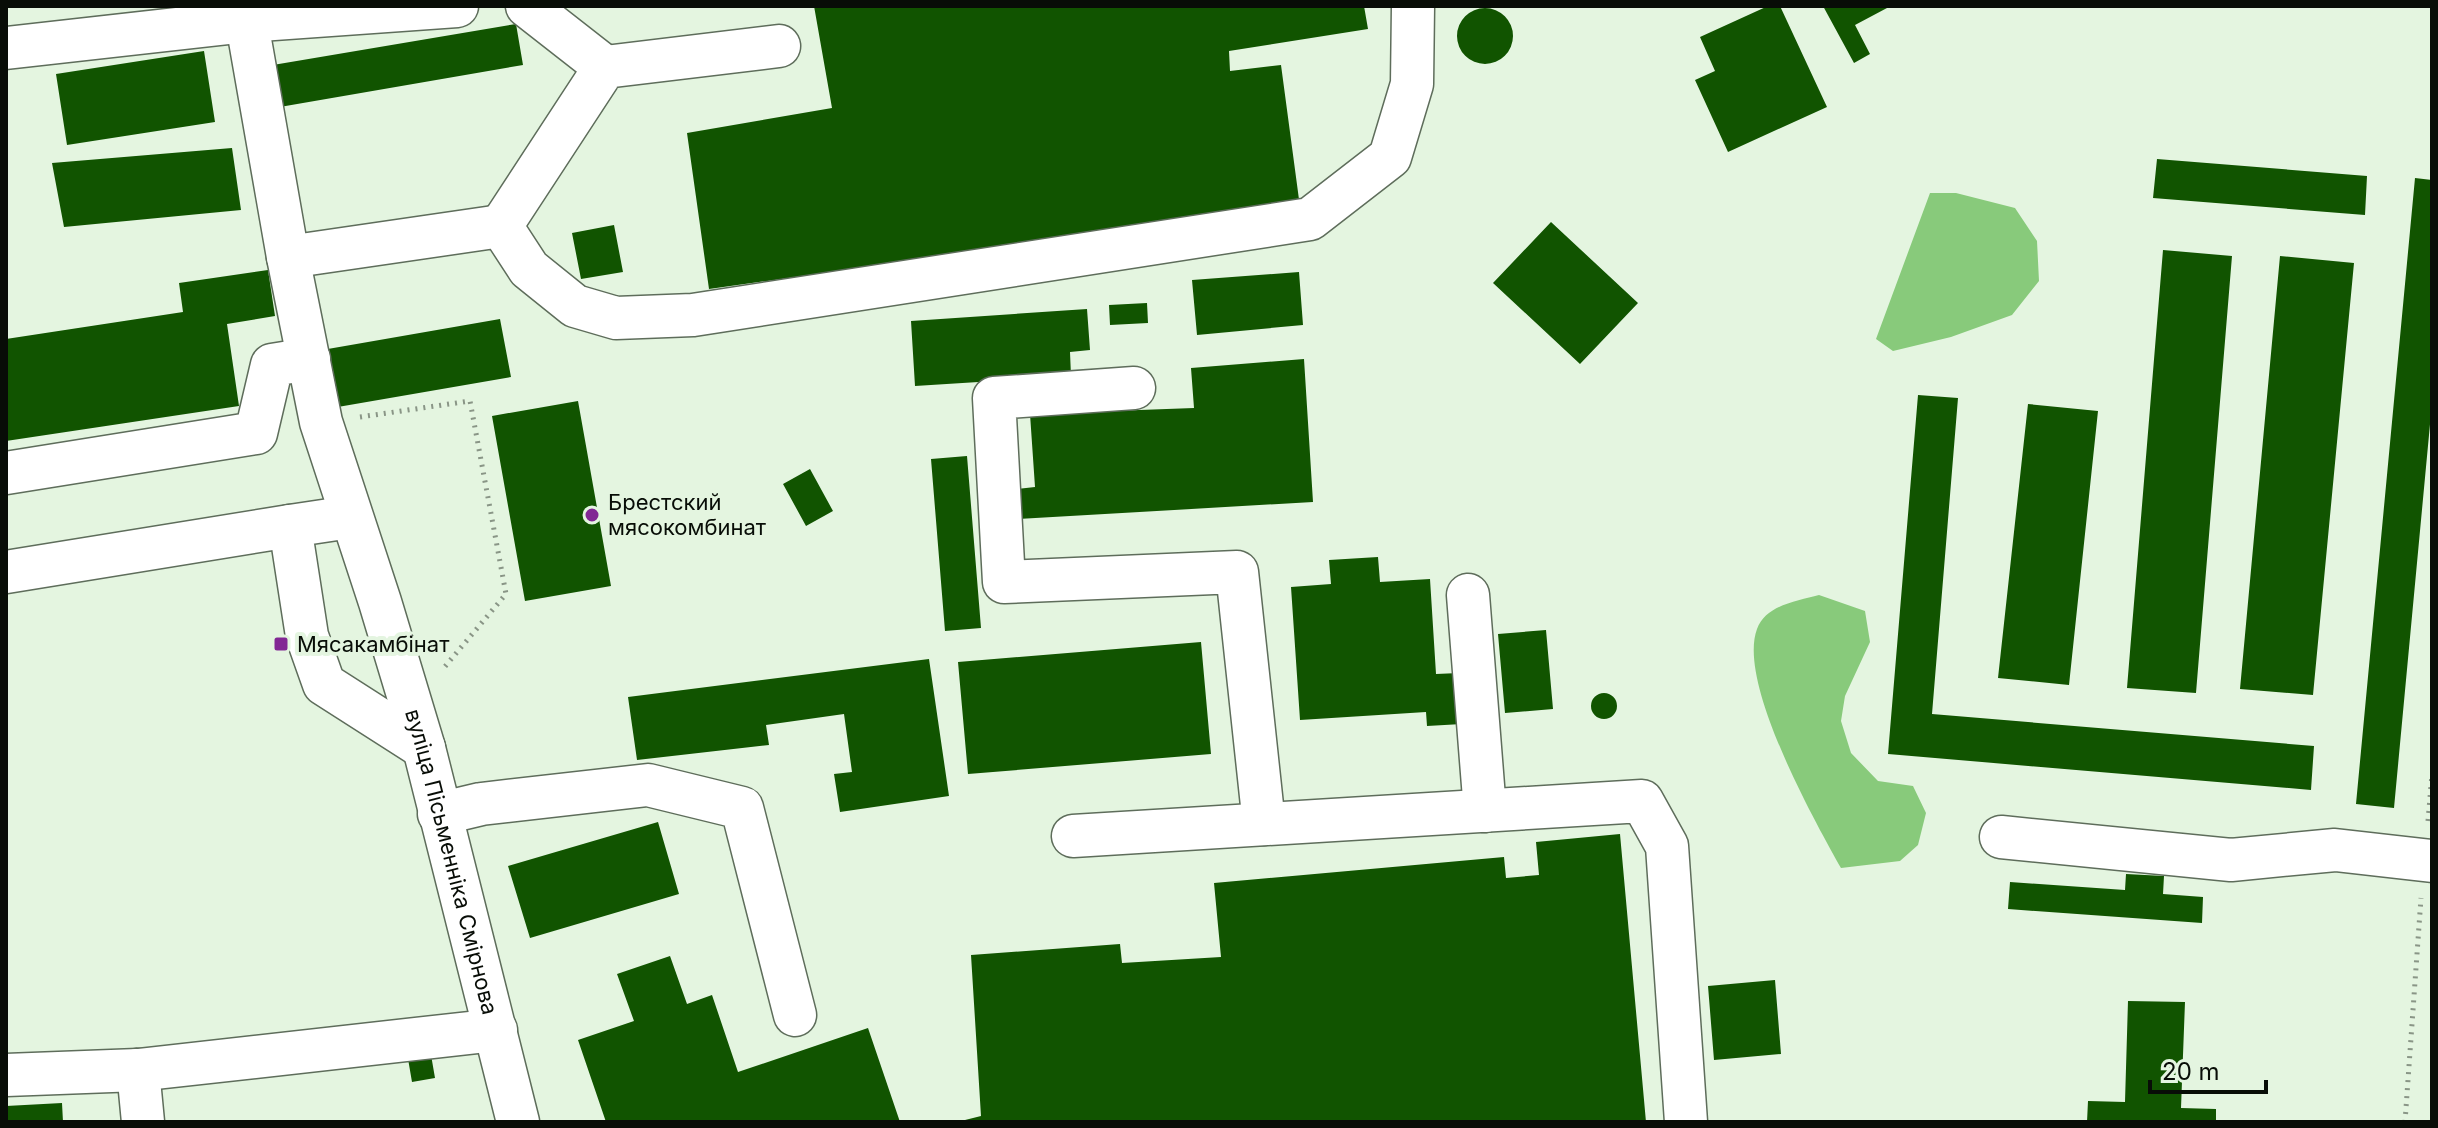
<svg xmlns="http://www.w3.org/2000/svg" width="2438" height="1128" font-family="Inter,sans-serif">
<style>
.forest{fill:#88ca7b}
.building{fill:#115400}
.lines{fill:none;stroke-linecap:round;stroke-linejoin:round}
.minor-casing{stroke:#5e6d5b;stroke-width:45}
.path{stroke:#899586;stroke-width:5;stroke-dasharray:2 6;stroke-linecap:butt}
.minor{stroke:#fff;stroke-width:42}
.poi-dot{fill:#822794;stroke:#e4f5e0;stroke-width:3}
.labels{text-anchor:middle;stroke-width:8;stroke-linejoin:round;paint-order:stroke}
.poi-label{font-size:22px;fill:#080d07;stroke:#e4f5e0;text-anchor:start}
.street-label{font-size:22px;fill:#080d07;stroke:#e4f5e0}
</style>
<rect width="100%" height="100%" fill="#e4f5e0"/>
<!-- forest -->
<path class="forest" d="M 1930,193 L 1956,193 L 2015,208 L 2037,241 L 2039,281 L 2012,315 L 1951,337 L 1893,351 L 1876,339 Z
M 1819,595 L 1865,611 L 1870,642 L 1845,696 L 1841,721 L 1851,753 L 1878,781 L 1913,786 L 1926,813 L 1918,845 L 1900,861 L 1841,868 C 1814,820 1737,682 1757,629 C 1766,605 1797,601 1819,595 Z"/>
<!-- building -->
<path class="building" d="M 814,6 L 1364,6 L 1368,29 L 1229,51 L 1230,71 L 1281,65 L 1300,207 L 709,289 L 687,133 L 832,108 Z
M 1768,6 L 1780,6 L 1827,107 L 1728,152 L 1695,80 L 1715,71 L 1700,37 Z
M 1823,6 L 1885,6 L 1887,8 L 1855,25 L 1870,54 L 1854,63 Z
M1457 36a28 28 0 1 1 56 0a28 28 0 1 1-56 0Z
M 516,24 L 523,65 L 274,108 L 267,66 Z
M 204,51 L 215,122 L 67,145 L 56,74 Z
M 232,148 L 241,210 L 64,227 L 52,163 Z
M 2157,159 L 2367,176 L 2365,215 L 2153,198 Z
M 2415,178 L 2432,180 L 2432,403 L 2394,808 L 2356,804 Z
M 1551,222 L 1638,303 L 1580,364 L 1493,283 Z
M 614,225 L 623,272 L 581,279 L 572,233 Z
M 2163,250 L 2232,256 L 2196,693 L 2127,688 Z
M 2280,256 L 2354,263 L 2313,695 L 2240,689 Z
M 268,270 L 275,316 L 227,324 L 239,406 L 6,441 L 6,339 L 183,312 L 179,283 Z
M 1299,272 L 1303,325 L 1197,335 L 1192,280 Z
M 1147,303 L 1148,323 L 1110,325 L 1109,305 Z
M 1087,309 L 1090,350 L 1070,352 L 1071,376 L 915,386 L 911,321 Z
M 500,319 L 511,377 L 332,408 L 322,350 Z
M 1304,359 L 1313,502 L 1018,519 L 1017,489 L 1035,487 L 1030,414 L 1194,408 L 1191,368 Z
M 1918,395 L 1958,398 L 1932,714 L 2314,746 L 2311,790 L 1888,754 Z
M 578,401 L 611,586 L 525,601 L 492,416 Z
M 2028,404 L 2098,411 L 2069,685 L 1998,678 Z
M 967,456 L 981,628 L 945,631 L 931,459 Z
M 810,469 L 833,511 L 806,526 L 783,484 Z
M 1378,557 L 1380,582 L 1430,579 L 1436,674 L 1459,673 L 1462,724 L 1427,726 L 1426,712 L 1300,720 L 1291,587 L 1331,584 L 1329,560 Z
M 1546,630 L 1553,709 L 1505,713 L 1498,634 Z
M 1201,642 L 1211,754 L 968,774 L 958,662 Z
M 929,659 L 949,796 L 840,812 L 834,774 L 852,772 L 844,714 L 766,725 L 769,745 L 637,760 L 628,697 Z
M1591 706a13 13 0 1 1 26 0a13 13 0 1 1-26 0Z
M 658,822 L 679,894 L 530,938 L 508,866 Z
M 1620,834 L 1646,1122 L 957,1122 L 981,1116 L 971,955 L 1120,944 L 1122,963 L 1221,957 L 1214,883 L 1504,857 L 1506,878 L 1539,875 L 1536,842 Z
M 2126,874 L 2164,876 L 2163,894 L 2203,897 L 2202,923 L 2008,909 L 2010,882 L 2125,890 Z
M 670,956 L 687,1004 L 712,995 L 738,1072 L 868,1028 L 900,1122 L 606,1122 L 578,1040 L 634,1021 L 617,974 Z
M 1775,980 L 1781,1054 L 1714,1060 L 1708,986 Z
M 2128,1001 L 2185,1002 L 2181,1108 L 2216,1109 L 2216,1122 L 2087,1122 L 2088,1101 L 2125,1102 Z
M 430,1049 L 435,1078 L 412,1082 L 407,1053 Z
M 62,1103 L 63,1122 L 6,1122 L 6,1106 Z"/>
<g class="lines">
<!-- minor casing -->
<g class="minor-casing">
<g id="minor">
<path id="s1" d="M 244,6 L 288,257 L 321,422 L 380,602 L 424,748 L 518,1122"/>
<path d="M 527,6 L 605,67"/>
<path d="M 6,48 L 247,21 L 457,6"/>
<path d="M 501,226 L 605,67 L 779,46"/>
<path d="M 288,257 L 501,226 L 529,269 L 575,306 L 616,318 L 693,315 L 1310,219 L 1390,157 L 1412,84 L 1413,6"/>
<path d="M 1134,388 L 994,398 L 1004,582 L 1237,572 L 1264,824"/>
<path d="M 6,473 L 256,433 L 272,365 L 309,359"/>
<path d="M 350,517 L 290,526 L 307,636 L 324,684 L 424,748"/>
<path d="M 6,572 L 290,526"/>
<path d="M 1468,595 L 1485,811"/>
<path d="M 439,814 L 481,804 L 648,785 L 742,808 L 795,1015"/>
<path d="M 1073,836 L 1642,801 L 1667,846 L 1686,1122"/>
<path d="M 2001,837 L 2231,860 L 2335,850 L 2432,861"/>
<path d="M 138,1070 L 143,1122"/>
<path d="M 6,1075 L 138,1070 L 496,1030"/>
</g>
</g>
<!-- path -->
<path class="path" d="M 360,417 L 470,401 L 506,594 L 442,670
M 2428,821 L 2432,774
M 2405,1122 L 2421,898"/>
<!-- minor -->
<use href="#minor" class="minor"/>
</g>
<!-- markers -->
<g class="poi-dot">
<circle cx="592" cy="515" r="8"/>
<rect x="273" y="636" width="16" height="16" rx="4"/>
</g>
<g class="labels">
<!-- poi labels -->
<g class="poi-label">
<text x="608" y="510">Брестский<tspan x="608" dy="25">мясокомбинат</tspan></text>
<text x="297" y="652">Мясакамбінат</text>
</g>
<!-- street labels -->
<g class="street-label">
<text dy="8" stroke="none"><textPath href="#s1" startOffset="882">вуліца Пісьменніка Смірнова</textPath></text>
</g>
</g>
<!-- border -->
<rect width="2438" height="1128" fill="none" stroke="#080d07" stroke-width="16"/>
<!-- scale -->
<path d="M2150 1080v12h116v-12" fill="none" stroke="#080d07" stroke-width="4"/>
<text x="2162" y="1080" font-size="24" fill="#080d07" stroke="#e4f5e0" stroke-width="6" paint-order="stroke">20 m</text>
</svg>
